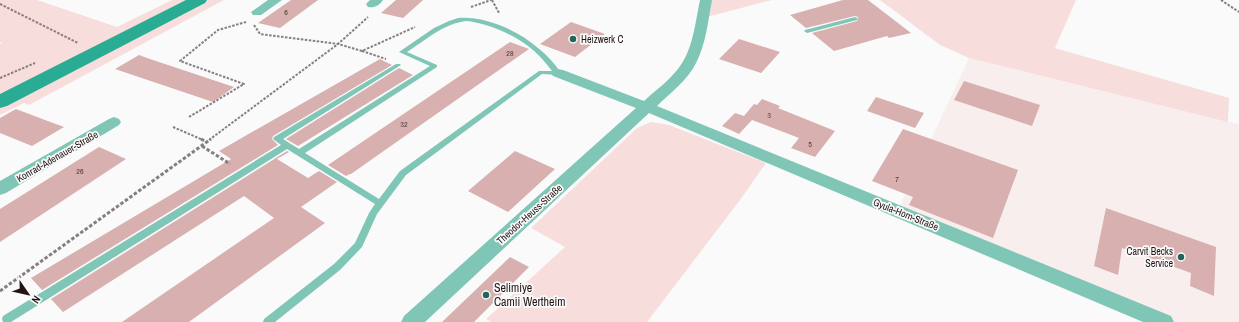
<svg xmlns="http://www.w3.org/2000/svg" width="1239" height="322" font-family="'Archivo Narrow',sans-serif">
<style>
.built{fill:#f9eeee}
.green{fill:#f7dedd}
.building{fill:#d7b0af}
.lines{fill:none;stroke-linecap:round;stroke-linejoin:round}
.path-far1{stroke:#877f7f;stroke-width:2;stroke-dasharray:2.5 1.5;stroke-linecap:butt}
.path{stroke:#877f7f;stroke-width:3;stroke-dasharray:3.5 2;stroke-linecap:butt}
.lane{fill:#7fc6b6;fill-rule:evenodd}
.street{fill:#7fc6b6;fill-rule:evenodd}
.secondary{fill:#29ab94;fill-rule:evenodd}
.poi-dot{fill:#216659;stroke:#fafafa;stroke-width:1.5}
.labels{text-anchor:middle;stroke-width:3.5;stroke-linejoin:round;paint-order:stroke}
.number-label{font-size:8px;fill:#503c3c}
.poi-label{font-size:10px;fill:#231515;stroke:#fafafa;text-anchor:start}
.street-label{font-size:10px;fill:#231515;stroke:#fafafa}
.near-poi-label{font-size:12px;fill:#231515;stroke:#fafafa;text-anchor:start}
</style>
<rect width="100%" height="100%" fill="#fafafa"/>
<!-- built -->
<path class="built" d="M 969,58 L 1239,124 L 1239,322 L 1168,322 L 898,210 Z"/>
<!-- green -->
<path class="green" d="M 0,0 L 37,0 L 117,27 L 172,0 L 224,0 L 29,105 L 24,103 L 0,115 L 0,44 L 2,43 L 0,42 Z
M 706,0 L 772,0 L 703,18 Z
M 880,0 L 1076,0 L 1055,48 L 1229,98 L 1228,122 L 969,58 L 940,45 Z
M 651,122 L 669,125 L 766,163 L 740,200 L 647,322 L 491,322 L 486,319 L 565,247 L 531,228 L 637,128 Z"/>
<!-- building -->
<path class="building" d="M 291,0 L 318,0 L 280,28 L 258,23 Z
M 396,0 L 423,0 L 403,18 L 381,13 Z
M 843,0 L 868,0 L 911,33 L 889,38 L 887,36 L 834,51 L 812,33 L 857,21 L 858,17 L 855,16 L 806,28 L 790,15 Z
M 571,22 L 605,34 L 575,57 L 540,44 Z
M 739,39 L 780,52 L 761,73 L 719,59 Z
M 510,42 L 529,49 L 351,174 L 350,174 L 346,176 L 328,165 Z
M 139,55 L 150,59 L 234,87 L 213,102 L 115,69 Z
M 380,59 L 392,65 L 273,136 L 272,139 L 278,145 L 42,290 L 31,278 L 231,159 L 219,151 Z
M 399,68 L 413,75 L 298,146 L 286,139 Z
M 964,81 L 1040,105 L 1032,126 L 954,100 Z
M 876,97 L 924,113 L 915,128 L 867,111 Z
M 762,99 L 780,106 L 778,108 L 835,131 L 815,157 L 791,148 L 799,138 L 752,120 L 739,134 L 722,126 L 735,113 L 744,116 L 754,104 L 757,105 Z
M 16,109 L 45,120 L 64,127 L 32,146 L 0,133 L 0,118 Z
M 903,129 L 1018,170 L 993,238 L 909,205 L 913,197 L 872,181 Z
M 99,147 L 126,159 L 0,242 L 0,209 Z
M 287,151 L 289,152 L 277,159 L 308,178 L 319,171 L 337,182 L 301,207 L 325,223 L 189,322 L 122,322 L 274,218 L 244,196 L 63,312 L 51,299 Z
M 515,151 L 555,169 L 508,212 L 468,191 Z
M 1106,208 L 1216,247 L 1214,296 L 1190,286 L 1191,273 L 1122,248 L 1118,275 L 1094,266 Z
M 510,257 L 529,267 L 474,322 L 442,322 Z"/>
<g class="lines">
<!-- path-far1 -->
<path class="path-far1" d="M 492,0 L 499,13
M 1221,0 L 1239,12
M 0,4 L 78,43
M 471,7 L 491,0
M 254,25 L 260,34 L 338,44 L 362,51 L 415,27
M 362,51 L 386,59
M 0,78 L 35,63
M 189,117 L 244,84 L 180,61 L 218,30 L 246,22
M 173,127 L 203,140
M 209,140 L 338,44 L 368,17"/>
<!-- path -->
<path class="path" d="M 201,139 L 207,142
M 202,146 L 230,164
M 0,291 L 211,139"/>
<!-- lane -->
<path class="lane" d="M 855,17 L 857,18 L 857,20 L 807,33 L 804,31 L 805,30 Z
M 458,18 C 485,16 518,30 538,48 C 547,55 555,64 561,73 L 558,75 L 542,74 L 406,175 L 377,214 L 362,247 L 340,270 L 275,322 L 263,322 L 264,319 L 334,264 L 355,243 L 369,213 L 375,204 L 287,149 L 11,322 L 3,322 L 2,319 L 3,316 L 281,145 L 273,139 L 274,137 L 396,64 L 400,64 L 401,65 L 283,139 L 299,149 L 430,66 L 399,52 L 434,28 L 449,21 ZM 467,21 C 490,24 515,35 533,50 C 540,56 546,63 552,71 L 539,71 L 400,171 L 379,199 L 305,153 L 437,67 L 437,65 L 407,52 C 426,40 444,23 467,21 Z"/>
<!-- street -->
<path class="street" d="M 268,0 L 282,0 L 261,15 L 253,15 L 251,12 Z
M 370,0 L 383,0 C 379,6 374,8 368,7 L 366,4 Z
M 700,0 L 712,0 C 708,21 706,44 696,63 C 688,80 670,93 657,106 L 1171,316 L 1174,322 L 1143,322 L 649,113 L 425,322 L 401,322 L 404,316 L 636,108 L 553,76 L 551,73 L 553,70 L 558,69 L 563,70 L 644,101 C 657,89 673,78 682,63 C 693,47 696,19 700,0 Z
M 114,117 L 119,119 L 121,122 L 119,125 L 6,193 L 0,195 L 0,181 L 109,119 Z"/>
<!-- secondary -->
<path class="secondary" d="M 186,0 L 207,0 L 205,3 L 7,106 L 0,108 L 0,94 Z"/>
</g>
<!-- markers -->
<g class="poi-dot">
<circle cx="573" cy="39" r="4"/>
<circle cx="1181" cy="257" r="4"/>
<circle cx="486" cy="295" r="4"/>
</g>
<g class="labels">
<!-- number labels -->
<g class="number-label">
<text x="286" y="15">6</text>
<text x="510" y="56">28</text>
<text x="769" y="118">3</text>
<text x="404" y="127">32</text>
<text x="810" y="147">5</text>
<text x="80" y="174">26</text>
<text x="897" y="182">7</text>
</g>
<!-- poi labels -->
<g class="poi-label">
<text x="581" y="43">Heizwerk C</text>
<text x="1173" y="255" text-anchor="end">Carvit Becks<tspan x="1173" dy="12">Service</tspan></text>
</g>
<!-- street labels -->
<g class="street-label">
<text transform="translate(57 156) rotate(-30)" y="4">Konrad-Adenauer-Straße</text>
<text transform="translate(529 214) rotate(-42)" y="4">Theodor-Heuss-Straße</text>
<text transform="translate(906 214) rotate(22)" y="4">Gyula-Horn-Straße</text>
</g>
<!-- near-poi labels -->
<g class="near-poi-label">
<text x="494" y="292">Selimiye<tspan x="494" dy="14">Camii Wertheim</tspan></text>
</g>
</g>
<!-- north arrow -->
<g transform="translate(28 294) rotate(124)" stroke="#fafafa" stroke-width="3" paint-order="stroke">
<path d="M0-3L7 15L0 10L-7 15Z" fill="#231515"/>
<text y="-6" font-size="11" font-weight="bold" text-anchor="middle" fill="#231515">N</text>
</g>
</svg>
